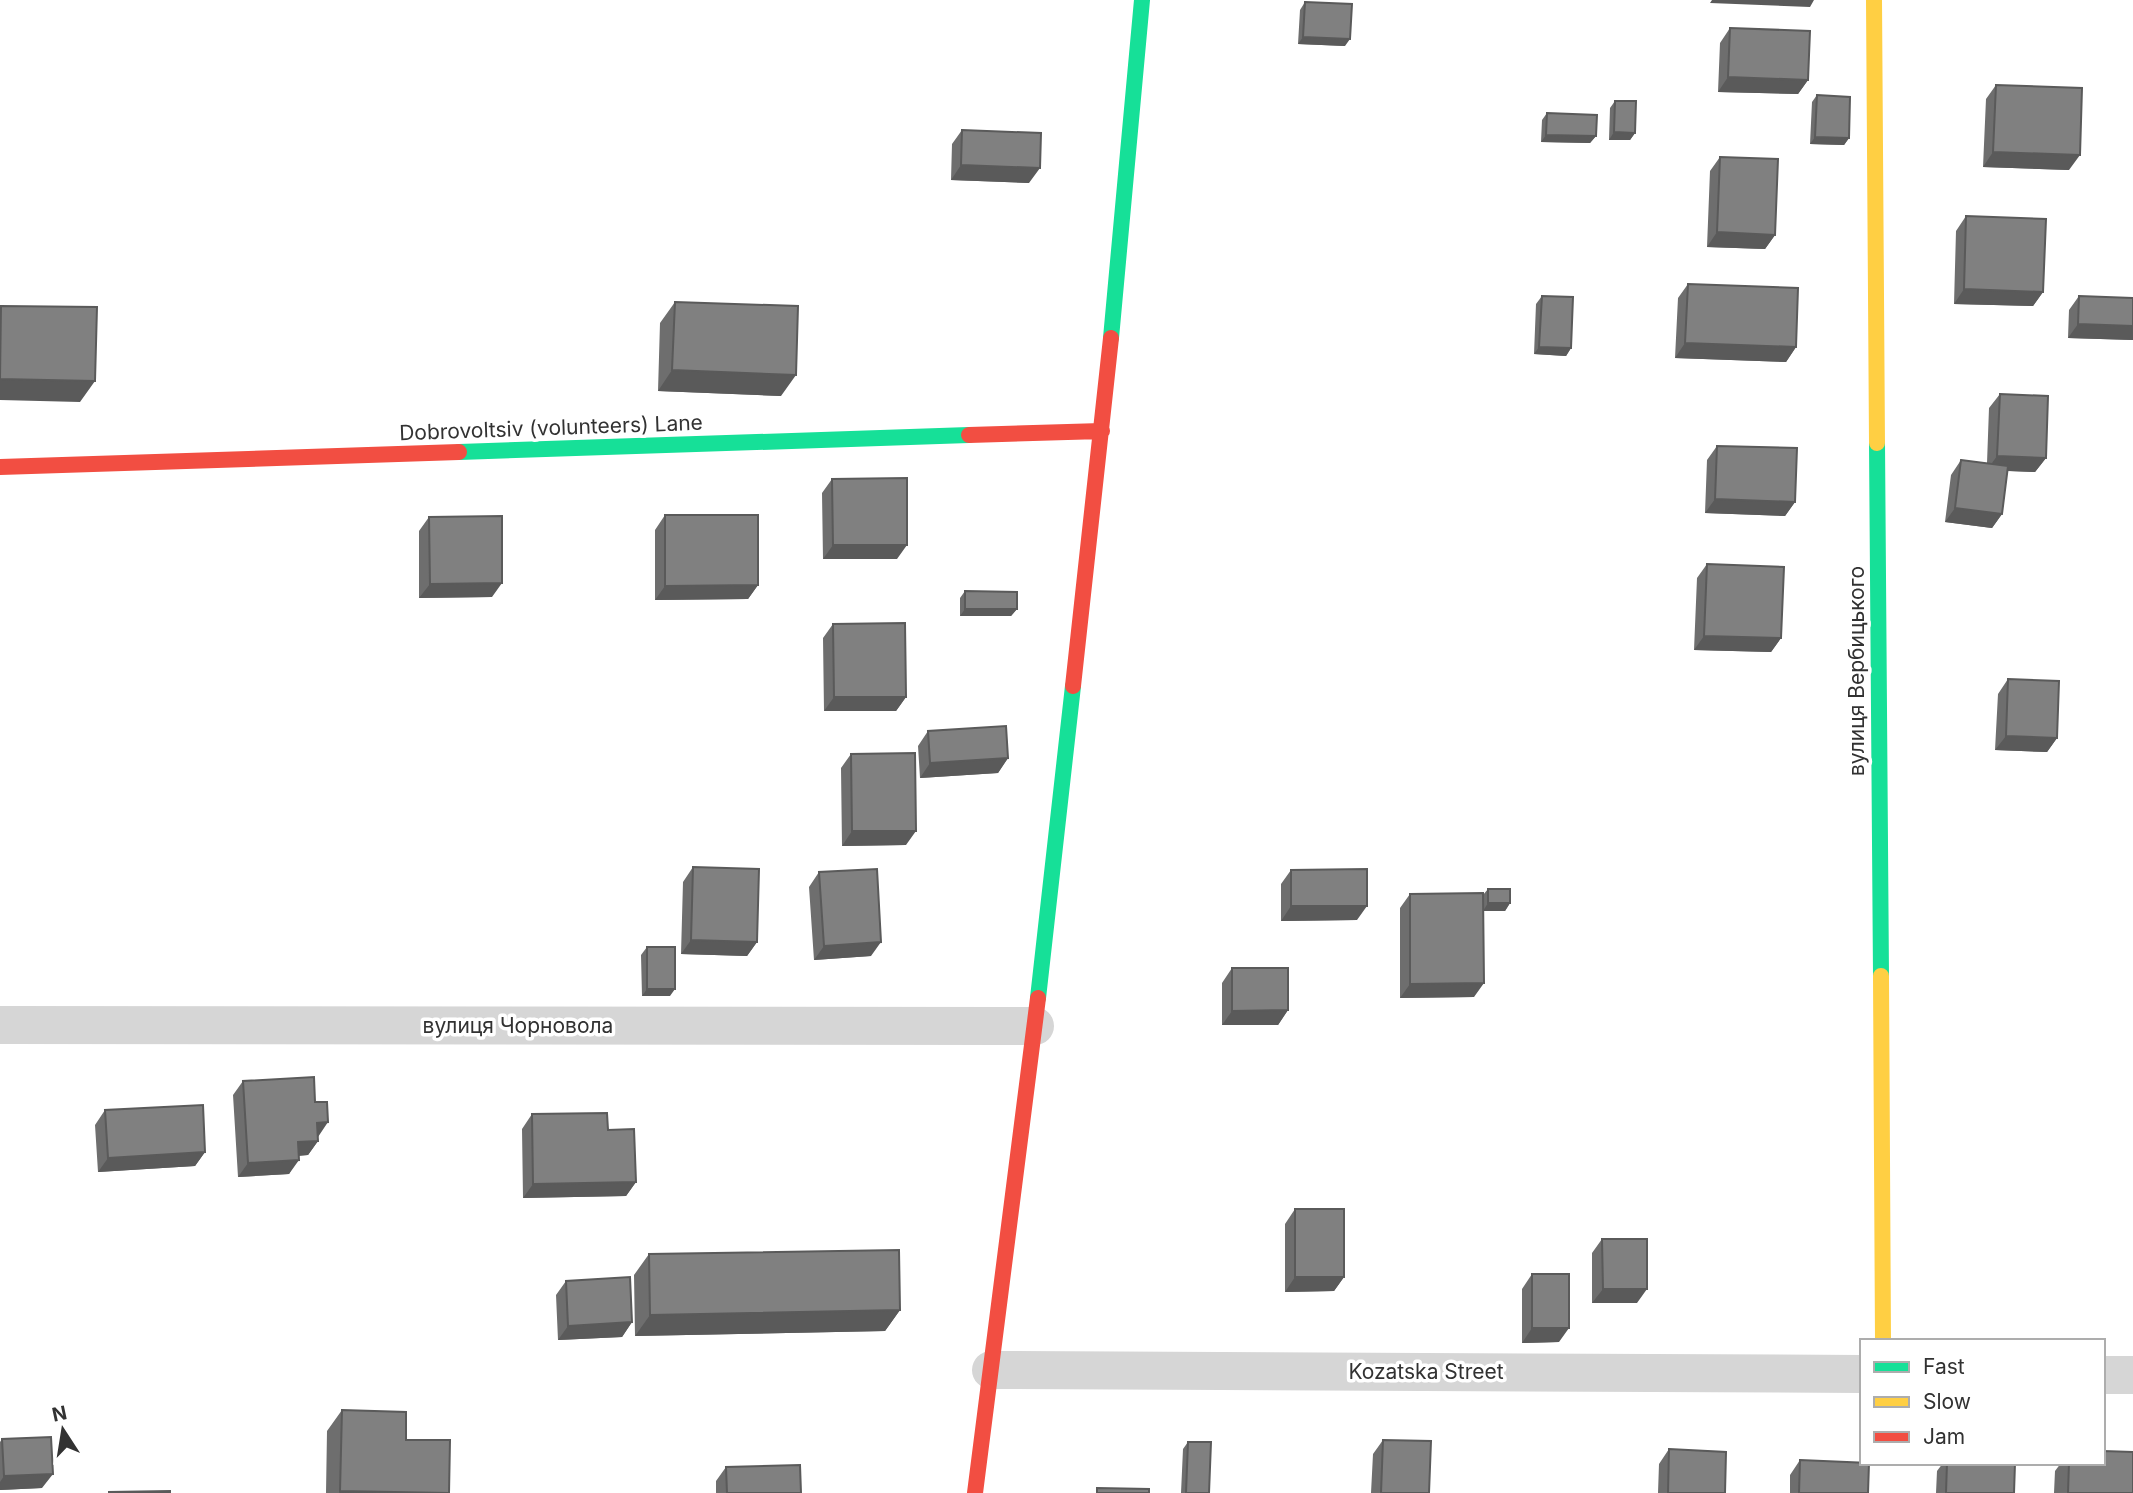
<svg xmlns="http://www.w3.org/2000/svg" width="2133" height="1493" font-family="Inter,sans-serif">
<style>
.lines{fill:none;stroke-linecap:round;stroke-linejoin:round}
.street{stroke:#d6d6d6;stroke-width:38}
.fast{stroke:#16e098;stroke-width:16}
.slow{stroke:#ffcf43;stroke-width:16}
.jam{stroke:#f24e42;stroke-width:16}
.wall{fill:#6e6e6e}
.shaded-wall{fill:#5a5a5a}
.building{fill:#808080;stroke:#5a5a5a;stroke-width:2}
.labels{text-anchor:middle;stroke-width:7;stroke-linejoin:round;paint-order:stroke}
.street-label{font-size:21px;fill:#323232;stroke:#fff}
</style>
<rect width="100%" height="100%" fill="#fff"/>
<g class="lines">
<!-- street -->
<path class="street" d="M 0,1025 L 1035,1026
M 991,1370 L 1862,1374
M 2103,1375 L 2133,1375"/>
<!-- fast -->
<path class="fast" d="M 1111,338 L 1142,0
M 1877,443 L 1881,976
M 459,452 L 969,435
M 1038,998 L 1073,686"/>
<!-- slow -->
<path class="slow" d="M 1874,0 L 1877,443
M 1881,976 L 1883,1341"/>
<!-- jam -->
<path class="jam" d="M 969,435 L 1102,431
M 0,467 L 459,452
M 1073,686 L 1111,338
M 975,1493 L 1038,998"/>
</g>
<!-- wall -->
<path class="wall" d="M 1305,2 L 1345,46 L 1298,44 L 1300,10 Z
M 1730,28 L 1808,80 L 1798,94 L 1718,92 L 1720,43 Z
M 1996,85 L 2069,170 L 1983,167 L 1986,99 Z
M 1817,95 L 1849,138 L 1844,145 L 1810,144 L 1812,102 Z
M 1615,101 L 1635,133 L 1630,140 L 1609,140 L 1610,108 Z
M 1547,113 L 1596,136 L 1590,143 L 1541,142 L 1542,120 Z
M 962,130 L 1029,183 L 951,180 L 952,144 Z
M 1720,157 L 1775,235 L 1765,249 L 1707,247 L 1710,171 Z
M 1966,216 L 2043,292 L 2033,306 L 1954,304 L 1956,231 Z
M 1688,284 L 1796,347 L 1786,362 L 1675,358 L 1678,298 Z
M 1542,296 L 1571,348 L 1566,356 L 1534,354 L 1536,304 Z
M 2079,296 L 2133,298 L 2133,340 L 2068,338 L 2069,310 Z
M 675,302 L 781,396 L 658,391 L 660,323 Z
M 2000,394 L 2046,458 L 2035,472 L 2007,471 L 2002,514 L 1992,528 L 1945,522 L 1951,475 L 1961,460 L 1987,463 L 1989,408 Z
M 1717,446 L 1795,502 L 1785,516 L 1705,513 L 1707,460 Z
M 832,479 L 897,559 L 823,559 L 822,493 Z
M 665,515 L 758,585 L 748,599 L 655,600 L 655,530 Z
M 429,517 L 492,597 L 419,598 L 419,531 Z
M 1707,564 L 1781,638 L 1771,652 L 1694,650 L 1697,578 Z
M 965,591 L 1017,609 L 1011,616 L 960,616 L 960,598 Z
M 833,624 L 906,697 L 896,711 L 824,711 L 823,638 Z
M 2008,679 L 2057,738 L 2047,752 L 1995,750 L 1998,694 Z
M 928,731 L 1008,758 L 998,773 L 920,778 L 918,746 Z
M 851,754 L 906,845 L 842,846 L 841,768 Z
M 693,867 L 757,942 L 747,956 L 681,954 L 683,882 Z
M 1291,870 L 1357,920 L 1281,921 L 1281,884 Z
M 819,872 L 871,956 L 814,960 L 809,887 Z
M 1488,889 L 1510,903 L 1505,911 L 1483,911 L 1474,997 L 1400,998 L 1400,908 L 1410,894 L 1483,895 Z
M 647,947 L 670,996 L 642,996 L 641,955 Z
M 1232,968 L 1288,1010 L 1278,1025 L 1222,1025 L 1222,983 Z
M 243,1081 L 318,1137 L 318,1141 L 308,1155 L 299,1156 L 289,1174 L 238,1177 L 233,1095 Z
M 105,1110 L 205,1152 L 195,1166 L 98,1172 L 95,1125 Z
M 532,1114 L 608,1130 L 636,1182 L 626,1196 L 523,1198 L 522,1129 Z
M 1295,1209 L 1344,1277 L 1334,1291 L 1285,1292 L 1285,1224 Z
M 1602,1239 L 1637,1303 L 1592,1303 L 1592,1253 Z
M 649,1254 L 900,1310 L 885,1331 L 635,1336 L 634,1275 Z
M 1532,1274 L 1559,1342 L 1522,1343 L 1522,1289 Z
M 566,1281 L 632,1322 L 622,1337 L 558,1340 L 556,1295 Z
M 342,1410 L 449,1493 L 326,1493 L 327,1431 Z
M 2,1439 L 42,1488 L 0,1490 L 0,1442 Z
M 1383,1440 L 1429,1493 L 1371,1493 L 1373,1454 Z
M 1188,1442 L 1209,1493 L 1181,1493 L 1183,1449 Z
M 1669,1449 L 1725,1493 L 1658,1493 L 1659,1464 Z
M 1800,1460 L 1868,1493 L 1790,1493 L 1790,1475 Z
M 1943,1463 L 2015,1463 L 2014,1493 L 1936,1493 L 1937,1471 Z
M 2061,1463 L 2103,1463 L 2133,1493 L 2054,1493 L 2055,1471 Z
M 726,1467 L 801,1493 L 716,1493 L 716,1481 Z"/>
<!-- shaded-wall -->
<path class="shaded-wall" d="M 1712,0 L 1814,0 L 1810,7 L 1710,3 Z
M 1303,37 L 1350,39 L 1345,46 L 1298,44 Z
M 1728,77 L 1808,80 L 1798,94 L 1718,92 Z
M 1614,132 L 1635,133 L 1630,140 L 1609,140 Z
M 1546,135 L 1596,136 L 1590,143 L 1541,142 Z
M 1815,137 L 1849,138 L 1844,145 L 1810,144 Z
M 1993,152 L 2080,155 L 2069,170 L 1983,167 Z
M 961,165 L 1040,168 L 1029,183 L 951,180 Z
M 1717,232 L 1775,235 L 1765,249 L 1707,247 Z
M 1964,289 L 2043,292 L 2033,306 L 1954,304 Z
M 2078,324 L 2133,326 L 2133,340 L 2068,338 Z
M 1685,343 L 1796,347 L 1786,362 L 1675,358 Z
M 1539,347 L 1571,348 L 1566,356 L 1534,354 Z
M 672,370 L 796,375 L 781,396 L 658,391 Z
M 0,379 L 95,381 L 80,402 L 0,400 Z
M 1997,456 L 2046,458 L 2035,472 L 1987,470 Z
M 1715,499 L 1795,502 L 1785,516 L 1705,513 Z
M 1955,508 L 2002,514 L 1992,528 L 1945,522 Z
M 833,545 L 907,545 L 897,559 L 823,559 Z
M 502,583 L 492,597 L 419,598 L 430,584 Z
M 758,585 L 748,599 L 655,600 L 665,586 Z
M 965,609 L 1017,609 L 1011,616 L 960,616 Z
M 1704,636 L 1781,638 L 1771,652 L 1694,650 Z
M 834,697 L 906,697 L 896,711 L 824,711 Z
M 2006,736 L 2057,738 L 2047,752 L 1995,750 Z
M 1008,758 L 998,773 L 920,778 L 930,763 Z
M 852,831 L 916,831 L 906,845 L 842,846 Z
M 1488,903 L 1510,903 L 1505,911 L 1483,911 Z
M 1291,906 L 1367,906 L 1357,920 L 1281,921 Z
M 691,940 L 757,942 L 747,956 L 681,954 Z
M 881,942 L 871,956 L 814,960 L 824,946 Z
M 1484,983 L 1474,997 L 1400,998 L 1410,984 Z
M 647,989 L 675,989 L 670,996 L 642,996 Z
M 1288,1010 L 1278,1025 L 1222,1025 L 1232,1011 Z
M 328,1122 L 318,1137 L 317,1123 Z
M 318,1141 L 308,1155 L 288,1156 L 298,1142 Z
M 205,1152 L 195,1166 L 98,1172 L 108,1158 Z
M 299,1160 L 289,1174 L 238,1177 L 248,1163 Z
M 636,1182 L 626,1196 L 523,1198 L 533,1184 Z
M 1295,1277 L 1344,1277 L 1334,1291 L 1285,1292 Z
M 1603,1289 L 1647,1289 L 1637,1303 L 1592,1303 Z
M 900,1310 L 885,1331 L 635,1336 L 650,1315 Z
M 632,1322 L 622,1337 L 558,1340 L 568,1326 Z
M 1532,1328 L 1569,1328 L 1559,1342 L 1522,1343 Z
M 53,1474 L 42,1488 L 0,1490 L 0,1482 L 4,1476 Z
M 340,1491 L 402,1493 L 339,1493 Z"/>
<!-- building -->
<path class="building" d="M 1305,2 L 1352,4 L 1350,39 L 1303,37 Z
M 1730,28 L 1810,31 L 1808,80 L 1728,77 Z
M 1996,85 L 2082,88 L 2080,155 L 1993,152 Z
M 1817,95 L 1850,97 L 1849,138 L 1815,137 Z
M 1615,101 L 1636,101 L 1635,133 L 1614,132 Z
M 1547,113 L 1597,115 L 1596,136 L 1546,135 Z
M 962,130 L 1041,133 L 1040,168 L 961,165 Z
M 1720,157 L 1778,159 L 1775,235 L 1717,232 Z
M 1966,216 L 2046,219 L 2043,292 L 1964,289 Z
M 1688,284 L 1798,288 L 1796,347 L 1685,343 Z
M 1542,296 L 1573,297 L 1571,348 L 1539,347 Z
M 2079,296 L 2133,298 L 2133,326 L 2078,324 Z
M 675,302 L 798,306 L 796,375 L 672,370 Z
M 1,306 L 97,307 L 95,381 L 0,379 Z
M 2000,394 L 2048,396 L 2046,458 L 1997,456 Z
M 1717,446 L 1797,448 L 1795,502 L 1715,499 Z
M 1961,460 L 2008,466 L 2002,514 L 1955,508 Z
M 907,478 L 907,545 L 833,545 L 832,479 Z
M 665,515 L 758,515 L 758,585 L 665,586 Z
M 502,516 L 502,583 L 430,584 L 429,517 Z
M 1707,564 L 1784,567 L 1781,638 L 1704,636 Z
M 965,591 L 1017,592 L 1017,609 L 965,609 Z
M 905,623 L 906,697 L 834,697 L 833,624 Z
M 2008,679 L 2059,681 L 2057,738 L 2006,736 Z
M 1006,726 L 1008,758 L 930,763 L 928,731 Z
M 915,753 L 916,831 L 852,831 L 851,754 Z
M 693,867 L 759,869 L 757,942 L 691,940 Z
M 877,869 L 881,942 L 824,946 L 819,872 Z
M 1367,869 L 1367,906 L 1291,906 L 1291,870 Z
M 1488,889 L 1510,889 L 1510,903 L 1488,903 Z
M 1483,893 L 1484,983 L 1410,984 L 1410,894 Z
M 647,947 L 675,947 L 675,989 L 647,989 Z
M 1232,968 L 1288,968 L 1288,1010 L 1232,1011 Z
M 314,1077 L 315,1102 L 327,1102 L 328,1122 L 317,1123 L 318,1141 L 298,1142 L 299,1160 L 248,1163 L 243,1081 Z
M 203,1105 L 205,1152 L 108,1158 L 105,1110 Z
M 607,1113 L 608,1130 L 634,1129 L 636,1182 L 533,1184 L 532,1114 Z
M 1295,1209 L 1344,1209 L 1344,1277 L 1295,1277 Z
M 1602,1239 L 1647,1239 L 1647,1289 L 1603,1289 Z
M 899,1250 L 900,1310 L 650,1315 L 649,1254 Z
M 1532,1274 L 1569,1274 L 1569,1328 L 1532,1328 Z
M 630,1277 L 632,1322 L 568,1326 L 566,1281 Z
M 342,1410 L 406,1412 L 406,1440 L 450,1440 L 449,1493 L 340,1491 Z
M 51,1437 L 53,1474 L 4,1476 L 2,1439 Z
M 1383,1440 L 1431,1441 L 1429,1493 L 1381,1493 Z
M 1188,1442 L 1211,1442 L 1209,1493 L 1186,1493 Z
M 1669,1449 L 1726,1452 L 1725,1493 L 1668,1493 Z
M 2103,1451 L 2133,1452 L 2133,1493 L 2068,1493 L 2069,1463 L 2103,1463 Z
M 1800,1460 L 1869,1463 L 1868,1493 L 1799,1493 Z
M 1947,1463 L 2015,1463 L 2014,1493 L 1946,1493 Z
M 800,1465 L 801,1493 L 727,1493 L 726,1467 Z
M 1097,1488 L 1149,1489 L 1149,1493 L 1097,1493 Z
M 170,1491 L 170,1493 L 109,1493 L 109,1492 Z"/>
<g class="labels">
<!-- street labels -->
<g class="street-label">
<text transform="translate(551 428) rotate(-2)" y="7">Dobrovoltsiv (volunteers) Lane</text>
<text transform="translate(1857 671) rotate(-90)" y="7">вулиця Вербицького</text>
<text x="518" y="1033">вулиця Чорновола</text>
<text x="1426" y="1379">Kozatska Street</text>
</g>
</g>
<!-- legend -->
<rect x="1860" y="1339" width="245" height="126" fill="#ffffff" stroke="#adadad" stroke-width="2"/>
<rect x="1874" y="1362" width="35" height="10" fill="#16e098" stroke="#adadad" stroke-width="2"/>
<text x="1923" y="1374" font-size="21" fill="#323232">Fast</text>
<rect x="1874" y="1397" width="35" height="10" fill="#ffcf43" stroke="#adadad" stroke-width="2"/>
<text x="1923" y="1409" font-size="21" fill="#323232">Slow</text>
<rect x="1874" y="1432" width="35" height="10" fill="#f24e42" stroke="#adadad" stroke-width="2"/>
<text x="1923" y="1444" font-size="21" fill="#323232">Jam</text>
<!-- north arrow -->
<g transform="translate(63 1430) rotate(348)" stroke="#ffffff" stroke-width="5" paint-order="stroke">
<path d="M0-5L12 26L0 18L-12 26Z" fill="#323232"/>
<text y="-10" font-size="19" font-weight="bold" text-anchor="middle" fill="#323232">N</text>
</g>
</svg>
